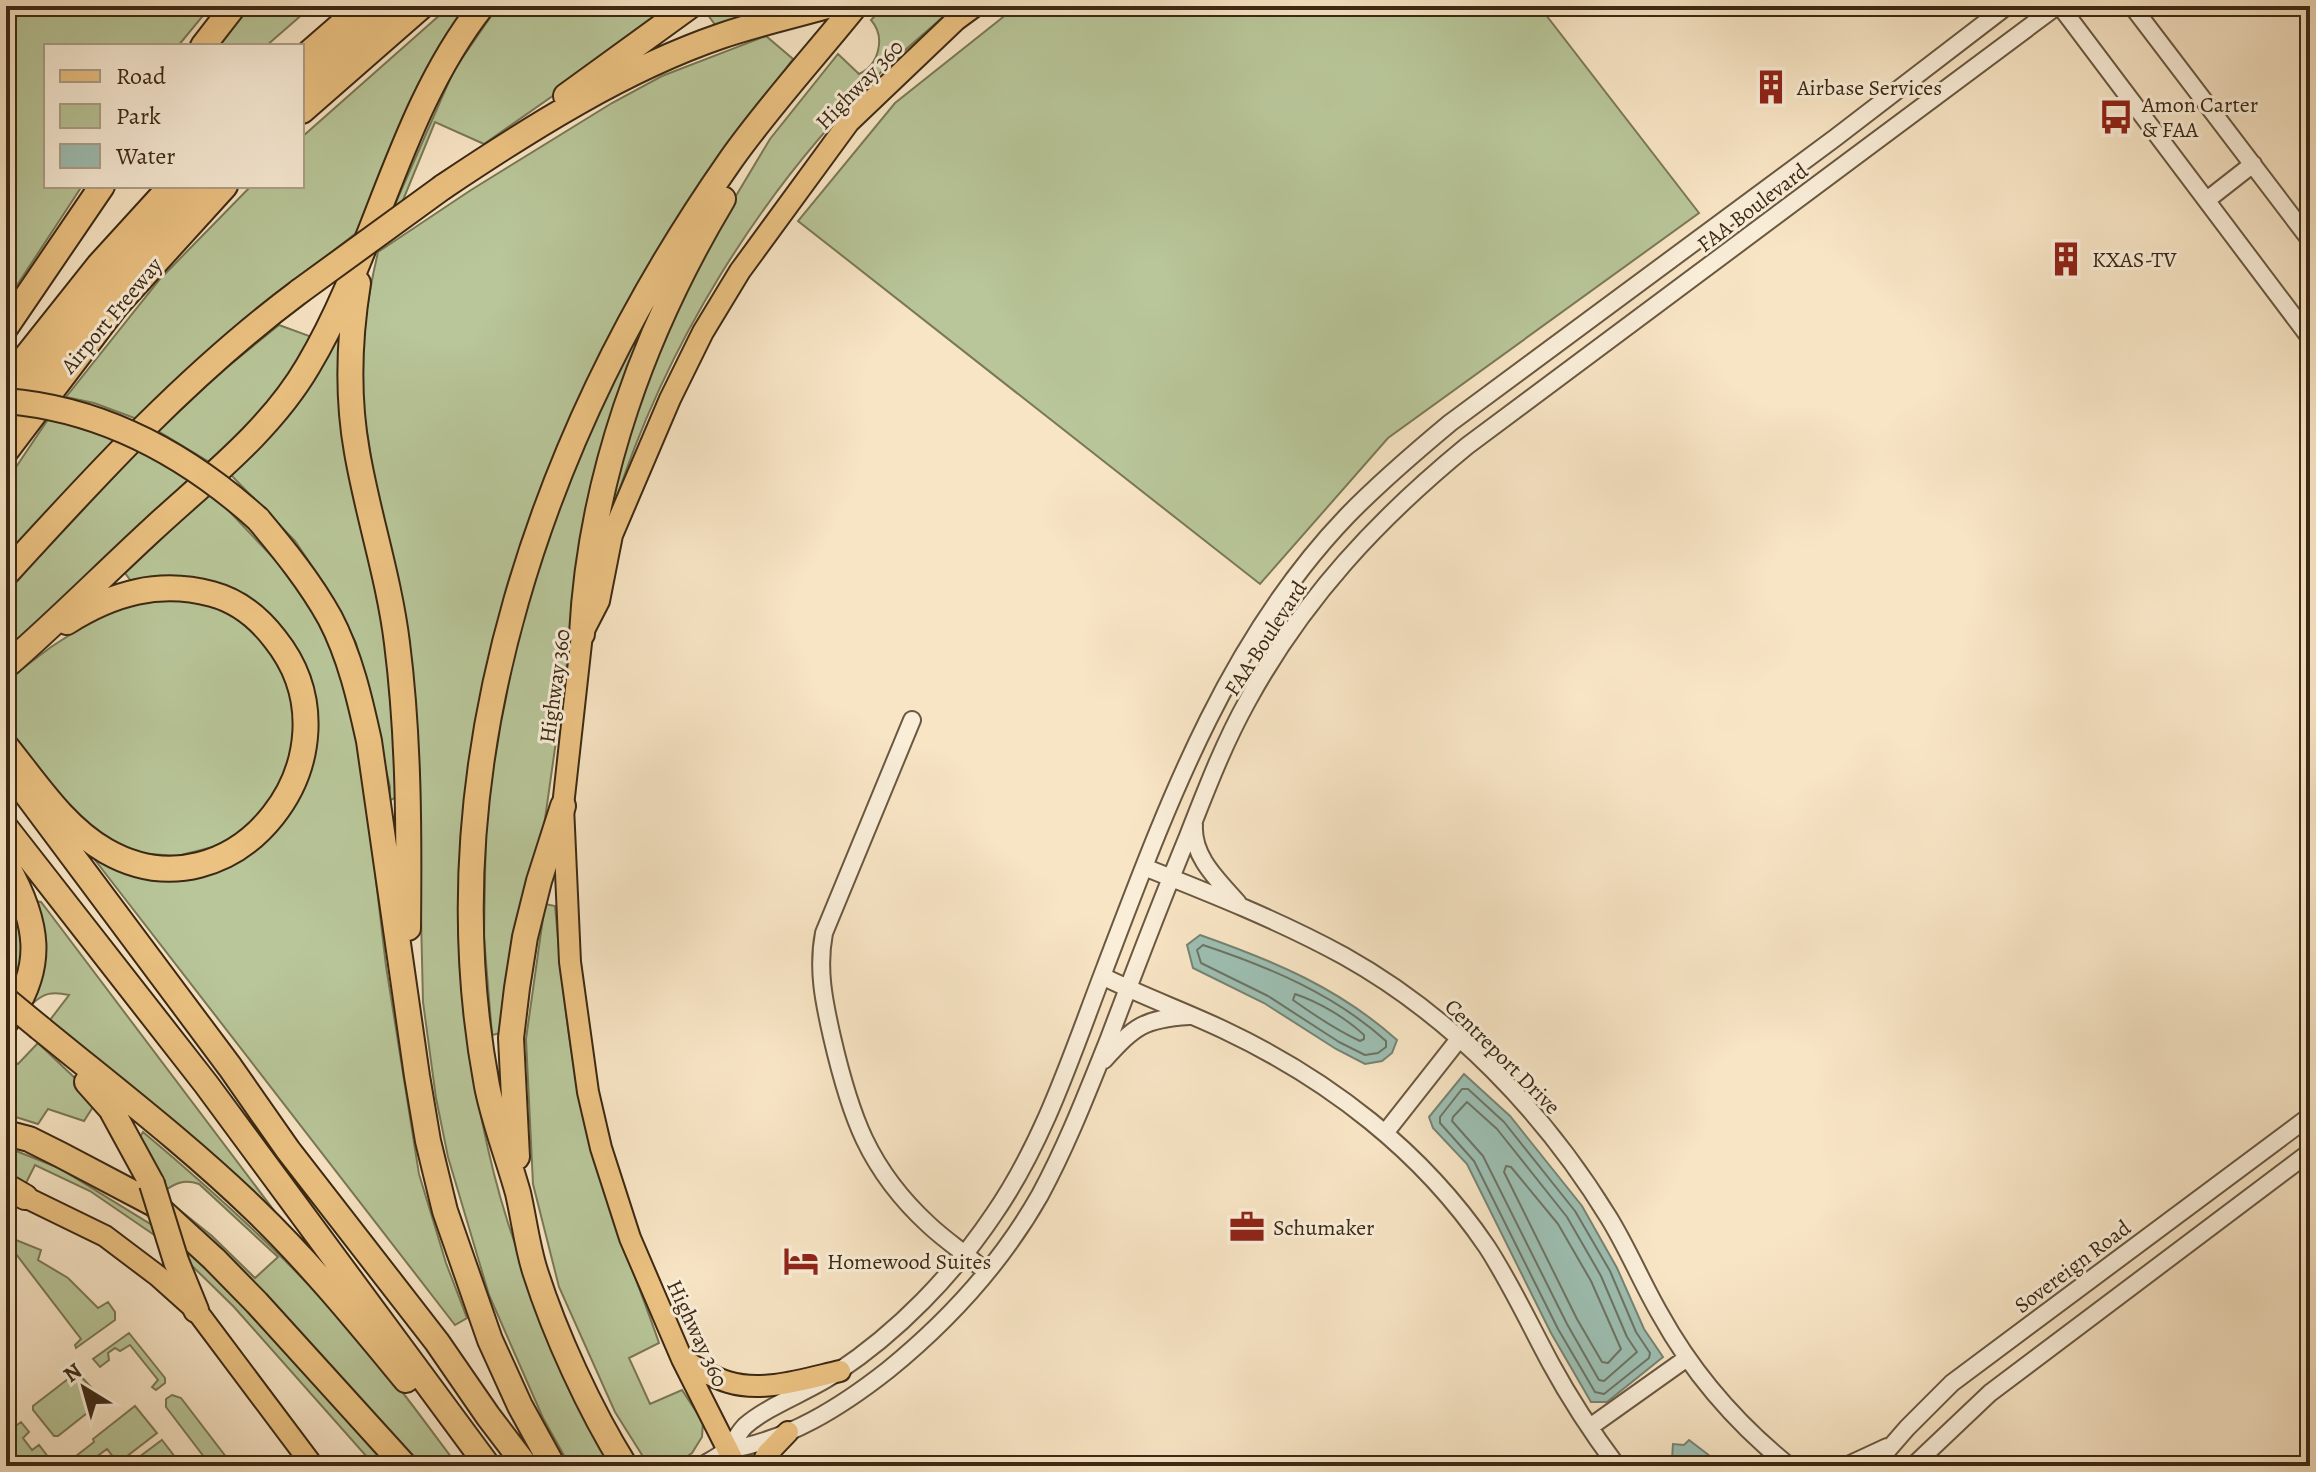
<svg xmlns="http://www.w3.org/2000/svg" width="2316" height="1472" font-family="Alegreya,serif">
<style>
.green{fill:#b8c699;stroke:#7a7856;stroke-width:2}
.water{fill:#9dbfb3;stroke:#768373;stroke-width:2}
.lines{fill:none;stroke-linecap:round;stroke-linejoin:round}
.shore{stroke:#6c7464;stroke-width:2}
.minor-casing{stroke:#6a5840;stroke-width:20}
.major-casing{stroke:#3b2914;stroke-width:24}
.highway-casing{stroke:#3b2914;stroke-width:28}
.minor{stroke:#faeed9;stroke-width:16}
.major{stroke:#ecc282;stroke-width:20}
.highway{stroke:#ecc282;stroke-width:24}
.highway-bridge-casing{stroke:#3b2914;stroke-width:28;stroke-linecap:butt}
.highway-bridge{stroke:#ecc282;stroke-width:24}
.labels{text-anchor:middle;stroke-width:6;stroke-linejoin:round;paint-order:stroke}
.street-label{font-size:22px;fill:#3b2914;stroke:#faeed9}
.poi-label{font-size:22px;fill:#3b2914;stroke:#faeed9;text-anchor:start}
</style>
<rect width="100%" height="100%" fill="#f8e5c5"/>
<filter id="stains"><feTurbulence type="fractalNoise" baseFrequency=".0025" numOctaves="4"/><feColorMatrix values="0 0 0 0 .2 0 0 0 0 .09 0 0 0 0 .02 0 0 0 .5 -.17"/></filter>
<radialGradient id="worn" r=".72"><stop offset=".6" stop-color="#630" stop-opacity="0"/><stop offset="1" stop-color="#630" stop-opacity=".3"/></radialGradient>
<!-- green -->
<path class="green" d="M 17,6 L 211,6 L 178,46 L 46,46 L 46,186 L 82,186 L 6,302 L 6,19 Z
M 245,6 L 312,6 L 266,46 L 215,46 Z
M 450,6 L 473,6 L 451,32 L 418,86 L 382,174 L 365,226 L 216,343 L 137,419 L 94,403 L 66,397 L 160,279 L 251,186 L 302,186 L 302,137 Z
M 498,6 L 681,6 L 484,144 L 435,122 L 401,205 L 393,209 L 454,70 Z
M 722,6 L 789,6 L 716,26 L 708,15 Z
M 879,6 L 955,6 C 930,29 903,51 878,75 C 759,193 665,346 614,506 L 608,506 L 618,455 L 691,271 L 770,139 L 838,54 L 859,74 C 879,65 886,37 871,20 L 875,16 L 872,13 Z
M 1017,6 L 1539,6 L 1699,213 L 1388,438 L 1260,584 L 798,221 L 895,103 Z
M 766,36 L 793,59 C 749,118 702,176 665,239 C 615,325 563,426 529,520 C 519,548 513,578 505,608 C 496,641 484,676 478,711 C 450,877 457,1061 508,1223 C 535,1308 576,1386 615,1466 L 570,1466 L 543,1418 L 489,1295 L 448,1157 L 436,1098 L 423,1002 L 417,747 L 361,395 C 361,343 366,304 378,252 L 471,190 L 612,103 L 662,76 Z
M 644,319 L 650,321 L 572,628 L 544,826 L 505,1032 L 492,1035 L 484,937 L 486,822 L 495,748 L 519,624 L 548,531 L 597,416 Z
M 279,325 L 312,337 L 305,362 L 216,466 L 158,431 L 215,377 Z
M 339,337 L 342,415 L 386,647 L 398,796 L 389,801 L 390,787 L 356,643 L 328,590 L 295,541 L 231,475 L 258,449 L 289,409 Z
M 49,418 L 116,438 L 6,558 L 6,482 Z
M 141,448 L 196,481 L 6,655 L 6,592 Z
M 211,492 L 297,583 L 333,651 L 358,725 L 386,966 L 419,1174 L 446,1263 L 467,1318 L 455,1325 L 95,860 L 98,856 L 133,870 L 258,843 L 314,724 L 314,703 L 303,665 L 289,640 L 263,613 L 134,585 L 125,573 Z
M 145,598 L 186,598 L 225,608 L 250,628 L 281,664 L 294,709 L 295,742 L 280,787 L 254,822 L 221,845 L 177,856 L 137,853 L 106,838 L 70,809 L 6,727 L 6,681 L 51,647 L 115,606 Z
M 6,883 C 22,923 29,948 15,991 L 6,983 Z
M 35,901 L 41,902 L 48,911 L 300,1245 L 176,1126 L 50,1020 L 69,995 C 52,991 44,993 32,1004 L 27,1002 Z
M 545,904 L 555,906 C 563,996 572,1089 600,1176 C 617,1233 640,1288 659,1343 L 629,1358 L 650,1404 L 682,1390 L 703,1422 L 702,1437 L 692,1453 L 673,1466 L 649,1466 L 615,1412 L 559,1287 L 533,1184 L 526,1039 Z
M 6,1034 L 10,1036 L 8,1050 L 10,1059 L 18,1064 L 38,1043 L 79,1082 L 100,1112 L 93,1107 L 84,1121 L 48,1109 L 38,1124 L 6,1114 Z
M 143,1132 C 231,1206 315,1284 387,1373 C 412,1403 434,1435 458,1466 L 417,1466 L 296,1333 L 166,1199 L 212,1236 L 255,1278 L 278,1257 L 199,1184 C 184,1179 175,1183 163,1192 L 140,1137 Z
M 6,1147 L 59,1168 L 160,1230 L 163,1241 L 90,1191 L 35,1165 L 25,1185 L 6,1177 Z
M 6,1236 L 41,1250 L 38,1260 L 68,1278 L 98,1308 L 108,1302 L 115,1312 L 115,1320 L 76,1348 L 75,1345 L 81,1339 L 6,1241 Z
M 180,1245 C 255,1313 320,1391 387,1466 L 375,1466 L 234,1307 L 183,1257 Z
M 129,1333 L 165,1378 L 165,1383 L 156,1390 L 152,1387 L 158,1380 L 130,1345 L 120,1351 L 115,1348 L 108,1353 L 109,1360 L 100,1367 L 93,1359 Z
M 77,1372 L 100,1397 L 101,1402 L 58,1436 L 54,1436 L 33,1410 L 33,1406 Z
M 172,1395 L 181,1398 L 233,1466 L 211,1466 L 166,1407 L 166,1399 Z
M 135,1406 L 157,1433 L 118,1463 L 107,1449 L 84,1466 L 76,1466 L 71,1460 L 94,1442 L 93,1439 Z
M 21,1422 L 29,1432 L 23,1438 L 32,1450 L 39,1445 L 55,1466 L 6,1466 L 6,1433 Z
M 162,1440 L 182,1466 L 127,1466 Z"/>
<!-- water -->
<path class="water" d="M 1200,935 C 1274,961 1339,988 1397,1040 L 1392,1053 L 1382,1061 L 1365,1064 L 1336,1049 L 1264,1003 L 1193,968 L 1187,945 Z
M 1464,1074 L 1510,1116 L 1582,1206 L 1617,1268 L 1644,1329 L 1663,1357 L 1607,1402 L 1591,1402 L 1551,1333 L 1467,1164 L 1433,1128 L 1429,1117 Z
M 1689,1440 L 1723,1466 L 1678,1466 L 1672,1459 L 1673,1444 L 1684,1445 Z"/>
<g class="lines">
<!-- shore -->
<path class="shore" d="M 1203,945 C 1269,967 1334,994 1386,1041 L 1386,1047 L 1378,1053 L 1365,1055 L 1339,1042 L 1268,996 L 1201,963 L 1197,950 Z
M 1295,994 C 1319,1002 1346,1018 1364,1035 L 1364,1039 L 1360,1041 C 1336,1030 1314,1015 1293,1000 Z
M 1462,1089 L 1468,1089 L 1504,1122 L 1575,1211 L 1610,1271 L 1636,1332 L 1650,1353 L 1649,1358 L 1604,1394 L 1595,1392 L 1558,1329 L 1474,1161 L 1440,1123 L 1440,1117 Z
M 1467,1102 L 1497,1129 L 1567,1217 L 1601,1276 L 1627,1337 L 1637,1352 L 1604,1381 L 1599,1380 L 1567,1324 L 1483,1156 L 1452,1121 L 1453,1117 Z
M 1506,1166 L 1511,1167 L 1558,1224 L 1591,1281 L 1621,1349 L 1608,1363 L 1602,1362 L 1577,1319 L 1504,1172 Z"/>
<!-- minor casing -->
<g class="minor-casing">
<path id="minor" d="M 2060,6 L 2310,338
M 2132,6 L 2310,240
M 2207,200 L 2253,164
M 912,720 L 824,933 C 817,969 824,1002 832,1037 C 850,1115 868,1169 929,1225 C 947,1242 968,1255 986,1272
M 1194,825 C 1192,857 1218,880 1238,903
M 1144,867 C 1212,894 1280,921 1344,956 C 1453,1017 1544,1112 1609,1218 C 1628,1249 1642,1283 1660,1314 C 1692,1372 1737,1424 1789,1466
M 1102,976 C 1142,996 1184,1011 1224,1030 C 1328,1079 1422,1151 1487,1247 C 1511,1284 1530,1325 1551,1364 C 1570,1399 1593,1434 1617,1466
M 1104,1060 C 1135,1026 1143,1019 1189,1016
M 1385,1133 L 1459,1039
M 1590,1427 L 1687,1358
M 727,1450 C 787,1441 841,1407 888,1370 C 947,1322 1002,1262 1040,1195 C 1067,1145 1087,1093 1108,1041 C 1134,972 1160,904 1188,836 C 1206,790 1224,743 1248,700 C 1304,598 1378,519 1467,446 L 2057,6
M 702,1466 C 711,1460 722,1455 729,1447 C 735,1441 739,1432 745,1426 C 767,1406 810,1391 836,1373 C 898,1332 953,1275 994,1214 C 1045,1140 1073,1051 1105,968 C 1166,808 1226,642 1347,516 C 1379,483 1414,453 1450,423 L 1835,138 L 2007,6
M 1846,1466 L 1887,1447
M 1874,1466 L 1907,1428 L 1952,1383 L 2310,1116
M 1913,1466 L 1990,1393 L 2310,1152"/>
</g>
<!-- major casing -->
<g class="major-casing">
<path id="major" d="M 10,1192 L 25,1197 L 105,1236 L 158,1276 L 196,1310 L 313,1466
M 682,1359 C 697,1368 712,1377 728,1382 C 763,1393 805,1379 840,1371
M 736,1466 L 682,1359 L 630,1238 L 601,1148 L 588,1092 L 570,962 L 563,806 L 582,634 L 599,601 L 612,535 L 670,399 L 703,332 L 740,271 L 849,122 L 956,20 L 975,6
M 761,1466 L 767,1454 L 788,1432"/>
</g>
<!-- highway casing -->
<g class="highway-casing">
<path id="highway" d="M 203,46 L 234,6
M 302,59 L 363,6
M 302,82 L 389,6
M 566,96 L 690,6
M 302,111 L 422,6
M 443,187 C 528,130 624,69 721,36 C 756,24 792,16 827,6
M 358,283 C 349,339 347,396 357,452 C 368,516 389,578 397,643 C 409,737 409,834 408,928
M 6,327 L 102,186
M 6,382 L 99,265 L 171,186
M 6,415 L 106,287 L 196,186
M 6,451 L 116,306 L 225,186
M 258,519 C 284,550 310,582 330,618 C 350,656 360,700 369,741 L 417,1076 L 428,1141 L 445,1211 L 490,1340 L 520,1406 L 553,1466
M 6,574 C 98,473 190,373 300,291
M 582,634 C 590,479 644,331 723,199
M 6,666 C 57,622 104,574 153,529 C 207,479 270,431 308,366 C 376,252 399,111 482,6
M 6,746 C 36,783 64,827 106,851 C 234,924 367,754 275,639 C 259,618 238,601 212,594 C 159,580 113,593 67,622
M 6,767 L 230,1067 L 288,1150 L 437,1342 L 488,1416 L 526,1466
M 6,828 L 206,1084 L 488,1466
M 6,864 C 38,921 47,967 6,1022
M 40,1028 C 112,1087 188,1145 255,1210 C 310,1263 358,1322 406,1380
M 87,1082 L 111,1109 L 152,1184
M 6,1133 L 29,1139 L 61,1155 L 154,1204 L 214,1259 L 257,1303 L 405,1466
M 517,1157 L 511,1038 L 517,988 L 525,937 L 539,881 L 563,806
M 6,1186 L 25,1197
M 176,1261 L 196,1310
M 625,1466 C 590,1410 555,1334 535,1271 C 527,1246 524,1219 518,1193 C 508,1157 494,1122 487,1086 C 426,760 545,426 730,161 C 768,107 814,57 855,6"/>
</g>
<!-- minor -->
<use href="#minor" class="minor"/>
<!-- major -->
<use href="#major" class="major"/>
<!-- highway -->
<use href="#highway" class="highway"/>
<!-- highway-bridge casing -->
<g class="highway-bridge-casing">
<path id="highway-bridge" d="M 300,291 L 443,187
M 6,401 C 103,409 187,455 258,519
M 6,1000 L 40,1028
M 152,1184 L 176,1261"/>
</g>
<!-- highway-bridge -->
<use href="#highway-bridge" class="highway-bridge"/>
</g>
<!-- icons -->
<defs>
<g id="building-bare" transform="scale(2.76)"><path d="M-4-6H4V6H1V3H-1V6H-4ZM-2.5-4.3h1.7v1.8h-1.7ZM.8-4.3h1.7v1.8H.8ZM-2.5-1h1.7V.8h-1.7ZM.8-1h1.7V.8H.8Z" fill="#8f2418" stroke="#faeed9" stroke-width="2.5" paint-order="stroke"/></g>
<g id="bus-bare" transform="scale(2.76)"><path d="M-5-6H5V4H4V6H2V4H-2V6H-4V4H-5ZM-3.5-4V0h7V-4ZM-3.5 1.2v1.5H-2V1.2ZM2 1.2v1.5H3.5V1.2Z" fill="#8f2418" stroke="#faeed9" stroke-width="2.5" paint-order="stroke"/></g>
<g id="office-bare" transform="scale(2.76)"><path d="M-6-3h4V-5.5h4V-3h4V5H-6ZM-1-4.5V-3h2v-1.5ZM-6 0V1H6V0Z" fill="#8f2418" stroke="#faeed9" stroke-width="2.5" paint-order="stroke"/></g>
<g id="hotel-bare" transform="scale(2.76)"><path d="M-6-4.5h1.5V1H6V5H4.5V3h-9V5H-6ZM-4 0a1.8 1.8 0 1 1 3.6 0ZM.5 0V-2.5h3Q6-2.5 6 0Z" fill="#8f2418" stroke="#faeed9" stroke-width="2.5" paint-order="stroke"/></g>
</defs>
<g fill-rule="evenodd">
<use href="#building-bare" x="1771" y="87"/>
<use href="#bus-bare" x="2116" y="117"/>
<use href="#building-bare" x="2066" y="259"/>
<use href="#office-bare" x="1247" y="1227"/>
<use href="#hotel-bare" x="801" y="1261"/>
</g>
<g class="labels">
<!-- street labels -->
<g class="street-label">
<text transform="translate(859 84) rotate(-46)" y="8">Highway 360</text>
<text transform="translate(1752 207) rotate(-37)" y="8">FAA Boulevard</text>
<text transform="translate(111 315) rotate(-50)" y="8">Airport Freeway</text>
<text transform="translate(1265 638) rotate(-57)" y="8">FAA Boulevard</text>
<text transform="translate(554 686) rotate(-82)" y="8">Highway 360</text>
<text transform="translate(1503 1056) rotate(45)" y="8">Centreport Drive</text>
<text transform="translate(2072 1266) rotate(-37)" y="8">Sovereign Road</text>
<text transform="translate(698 1333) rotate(65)" y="8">Highway 360</text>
</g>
<!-- poi labels -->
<g class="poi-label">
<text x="1797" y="95">Airbase Services</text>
<text x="2142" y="112">Amon Carter<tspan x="2142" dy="25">&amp; FAA</tspan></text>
<text x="2092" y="267">KXAS-TV</text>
<text x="1273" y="1235">Schumaker</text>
<text x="827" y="1269">Homewood Suites</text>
</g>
</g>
<!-- margin -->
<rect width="2316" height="1472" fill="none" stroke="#f8e5c5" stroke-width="32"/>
<rect x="8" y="8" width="2300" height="1456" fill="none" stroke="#3b2914" stroke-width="4"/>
<rect x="16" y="16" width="2284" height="1440" fill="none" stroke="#3b2914" stroke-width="2"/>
<!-- legend -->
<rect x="44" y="44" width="260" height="144" fill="#faeed9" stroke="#ae9f8a" stroke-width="2"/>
<rect x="60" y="70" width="40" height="12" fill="#ecc282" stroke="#ae9f8a" stroke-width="2"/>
<text x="116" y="84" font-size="24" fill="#3b2914">Road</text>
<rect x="60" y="104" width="40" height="24" fill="#b8c699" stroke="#ae9f8a" stroke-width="2"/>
<text x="116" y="124" font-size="24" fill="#3b2914">Park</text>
<rect x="60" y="144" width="40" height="24" fill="#9dbfb3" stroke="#ae9f8a" stroke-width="2"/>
<text x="116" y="164" font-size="24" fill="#3b2914">Water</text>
<!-- north arrow -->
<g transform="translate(84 1388) rotate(323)" stroke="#faeed9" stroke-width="6" paint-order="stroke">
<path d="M0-6L14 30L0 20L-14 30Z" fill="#3b2914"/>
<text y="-12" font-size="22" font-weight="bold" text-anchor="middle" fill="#3b2914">N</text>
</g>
<rect width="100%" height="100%" filter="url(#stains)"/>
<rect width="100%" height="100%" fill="url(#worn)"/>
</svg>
